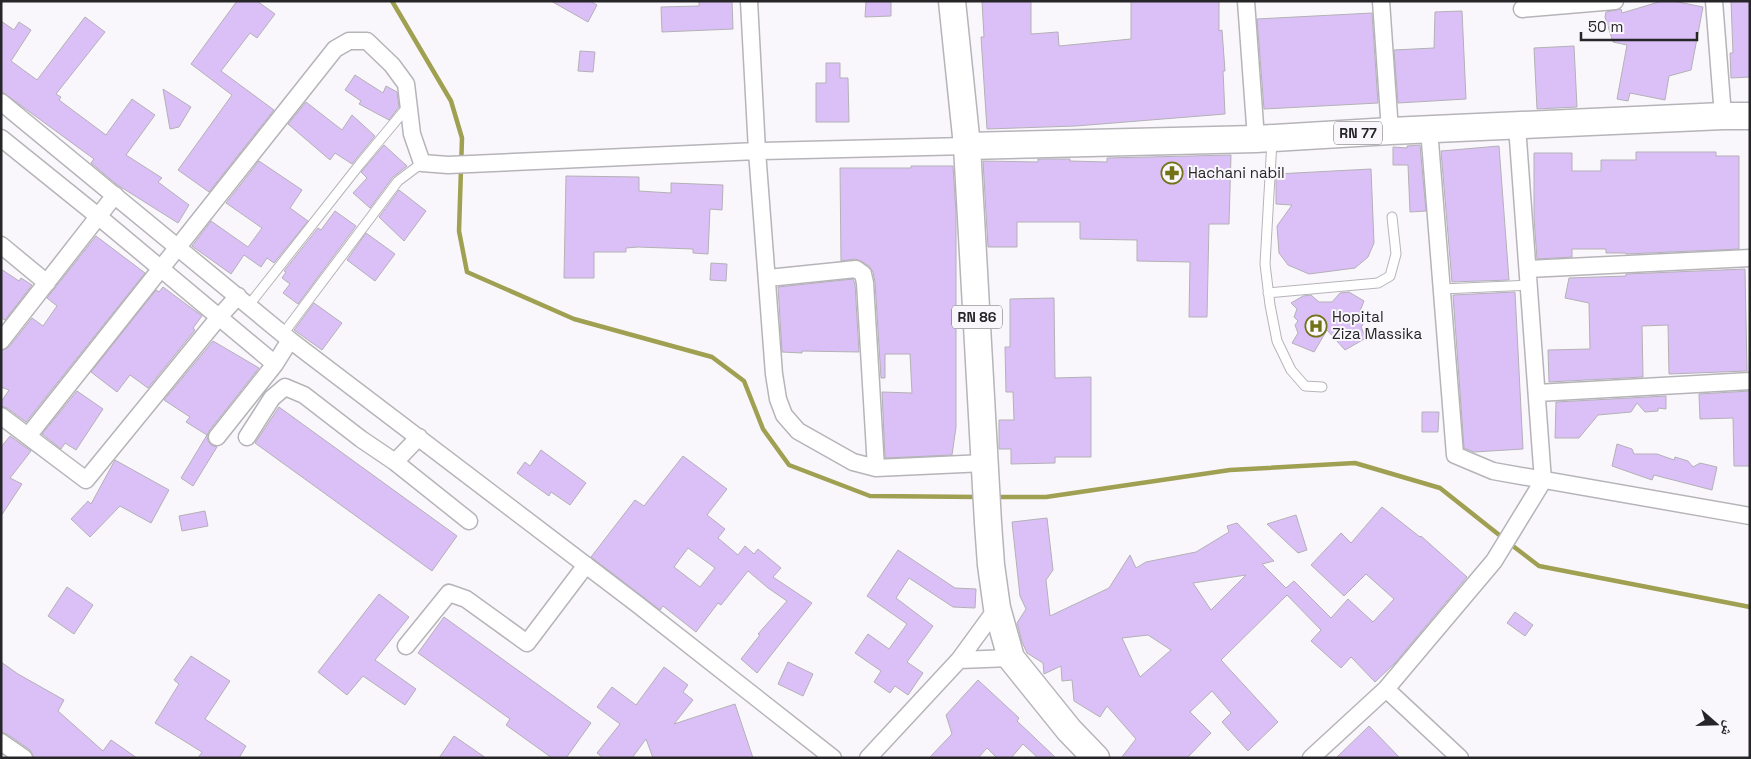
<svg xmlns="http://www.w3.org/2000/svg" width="1751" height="759" font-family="'Space Grotesk','Noto Naskh Arabic',sans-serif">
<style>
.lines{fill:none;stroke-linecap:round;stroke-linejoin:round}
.stream{stroke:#9fa051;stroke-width:4.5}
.building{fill:#dbc0f8;stroke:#b3b1b5;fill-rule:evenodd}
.service-casing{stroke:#b6b4b9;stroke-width:11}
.minor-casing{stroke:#b6b4b9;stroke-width:19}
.primary-casing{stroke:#b6b4b9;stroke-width:29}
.service{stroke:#fff;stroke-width:9}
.minor{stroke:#fff;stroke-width:16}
.primary{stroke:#fff;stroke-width:26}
.labels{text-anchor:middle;stroke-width:4;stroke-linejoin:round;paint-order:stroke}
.shield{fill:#faf7fc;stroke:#666467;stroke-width:1}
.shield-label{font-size:14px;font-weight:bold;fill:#262527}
.poi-label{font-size:15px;fill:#262527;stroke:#faf7fc;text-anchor:start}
</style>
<rect width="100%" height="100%" fill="#faf7fc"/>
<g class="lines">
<!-- stream -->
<path class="stream" d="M 392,1 L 451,101 L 462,138 L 459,231 L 467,272 L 574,319 L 712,357 L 744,381 L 763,429 L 789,465 L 870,496 L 979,497
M 994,497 L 1046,497 L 1230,470 L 1355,463 L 1440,488 L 1503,538
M 1509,543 L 1539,566 L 1750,607"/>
</g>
<!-- building -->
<path class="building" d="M 237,1 L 257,1 L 275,14 L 257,38 L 250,33 L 221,71 L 274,110 L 209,192 L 178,170 L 232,95 L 191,64 Z
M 551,1 L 590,1 L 597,5 L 588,22 Z
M 699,1 L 732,1 L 733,29 L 662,32 L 661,7 L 699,6 Z
M 866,1 L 891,1 L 891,16 L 865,17 Z
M 982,1 L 1031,1 L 1031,34 L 1058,32 L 1059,46 L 1131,39 L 1131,1 L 1219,1 L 1219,31 L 1222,30 L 1225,71 L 1223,71 L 1225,114 L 1076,126 L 987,129 L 981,37 L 984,37 Z
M 1662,1 L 1673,1 L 1703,7 L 1691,70 L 1669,76 L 1665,100 L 1630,93 L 1628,101 L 1617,99 L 1627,45 L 1613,42 L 1605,17 L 1606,12 L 1621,9 L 1622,13 Z
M 1731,1 L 1750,1 L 1750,77 L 1731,78 L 1730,53 L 1733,53 Z
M 1462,11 L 1466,99 L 1398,103 L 1394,50 L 1434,48 L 1435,12 Z
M 1372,13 L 1378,103 L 1264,109 L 1257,19 Z
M 85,17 L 105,32 L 56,94 L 61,97 L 59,100 L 106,135 L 132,99 L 155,115 L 126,155 L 162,178 L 158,182 L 189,205 L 178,223 L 116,184 L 91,163 L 94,159 L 1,91 L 1,21 L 14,30 L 19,22 L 31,30 L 11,61 L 37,80 Z
M 1574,46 L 1577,107 L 1537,109 L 1534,48 Z
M 580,51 L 595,52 L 593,72 L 578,71 Z
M 826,63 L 840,63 L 840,78 L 848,78 L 849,122 L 816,122 L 816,83 L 826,83 Z
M 355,75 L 383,93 L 386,86 L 397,92 L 399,107 L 389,120 L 359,104 L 361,101 L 345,90 Z
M 163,89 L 191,107 L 179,127 L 170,129 Z
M 306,102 L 342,130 L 352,115 L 375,136 L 352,164 L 335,153 L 330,160 L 288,124 Z
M 384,145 L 407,166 L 393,177 L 370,208 L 353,193 L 367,178 L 361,172 Z
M 1420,145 L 1426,211 L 1410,212 L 1408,165 L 1393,165 L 1393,147 L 1407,148 L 1407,146 Z
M 1499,146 L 1509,280 L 1452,282 L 1441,151 Z
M 1636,152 L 1716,152 L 1716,156 L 1739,156 L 1739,249 L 1626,254 L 1626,253 L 1606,253 L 1606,249 L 1572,249 L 1572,257 L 1537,259 L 1534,218 L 1534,153 L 1572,153 L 1572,171 L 1601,171 L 1601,160 L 1636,160 Z
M 1231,155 L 1229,224 L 1209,224 L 1207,317 L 1189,317 L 1190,262 L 1137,261 L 1137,240 L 1080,239 L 1080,222 L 1017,222 L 1017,247 L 988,247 L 983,161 L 1038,162 L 1038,159 L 1070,159 L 1070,161 L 1107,162 L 1107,158 Z
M 259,161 L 302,190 L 290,208 L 308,221 L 274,263 L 267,258 L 261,267 L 244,255 L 231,274 L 192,246 L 211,221 L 248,247 L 262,228 L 226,203 Z
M 911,166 L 953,166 L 956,212 L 956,427 L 952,455 L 885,458 L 882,392 L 912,393 L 910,354 L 885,354 L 885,378 L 881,378 L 875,282 L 873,272 L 869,266 L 861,261 L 855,259 L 841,261 L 840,168 L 911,168 Z
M 1371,169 L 1374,243 L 1368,257 L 1355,268 L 1309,274 L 1288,265 L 1279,253 L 1277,226 L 1292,205 L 1276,204 L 1276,174 Z
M 566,176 L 639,177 L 639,191 L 671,193 L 671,183 L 723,185 L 722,210 L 710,209 L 708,254 L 693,253 L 693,249 L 638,247 L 626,248 L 626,252 L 594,252 L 594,278 L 564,278 Z
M 399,190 L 426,211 L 404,241 L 379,217 Z
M 335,211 L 356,226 L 298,304 L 283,293 L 290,284 L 282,278 L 286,272 L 284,271 L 318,228 L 321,230 Z
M 366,233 L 395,254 L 375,281 L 347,260 Z
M 96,236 L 145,273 L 26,422 L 7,408 L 1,406 L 1,402 L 9,390 L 1,387 L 1,351 L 9,347 L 32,318 L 43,326 L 57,306 L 47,298 Z
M 711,263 L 727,264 L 726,281 L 710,280 Z
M 1,269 L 19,281 L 21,278 L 32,285 L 5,320 L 1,318 Z
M 1745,269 L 1747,371 L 1669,374 L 1668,325 L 1642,326 L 1643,377 L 1549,382 L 1548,350 L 1590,349 L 1589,303 L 1565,298 L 1569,278 L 1626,276 L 1626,274 Z
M 853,279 L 855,284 L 859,352 L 802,351 L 802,353 L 782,352 L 778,287 Z
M 163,287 L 202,316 L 193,328 L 195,330 L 148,388 L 130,375 L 117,392 L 91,372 L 156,290 L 159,292 Z
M 1349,292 L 1364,301 L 1360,311 L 1363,312 L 1360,318 L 1364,323 L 1361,327 L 1366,338 L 1345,350 L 1327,330 L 1314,352 L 1292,343 L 1298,333 L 1295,325 L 1298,321 L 1294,317 L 1297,309 L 1291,303 L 1303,296 L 1311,295 L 1319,302 L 1332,302 L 1340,293 Z
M 1515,292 L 1523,449 L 1474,452 L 1464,448 L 1453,295 Z
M 1054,298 L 1055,378 L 1091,377 L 1091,457 L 1055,457 L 1055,463 L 1011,464 L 1011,449 L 999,449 L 999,420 L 1014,420 L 1013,392 L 1006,392 L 1005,347 L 1010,347 L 1010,299 Z
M 314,303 L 342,323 L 322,350 L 294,330 Z
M 213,341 L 259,368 L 209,431 L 207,436 L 208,441 L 211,445 L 217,447 L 193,486 L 181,478 L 207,435 L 186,422 L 190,417 L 164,400 Z
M 77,391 L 103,409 L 76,450 L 65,443 L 61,449 L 42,434 Z
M 1750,391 L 1750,466 L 1734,466 L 1733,418 L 1700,419 L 1699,394 Z
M 1666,396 L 1666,409 L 1658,408 L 1658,411 L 1645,412 L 1637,403 L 1631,412 L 1598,415 L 1579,438 L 1555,438 L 1556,402 Z
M 279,407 L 457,536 L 432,571 L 255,443 Z
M 1422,412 L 1439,412 L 1438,432 L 1422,432 Z
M 10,436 L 31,451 L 10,478 L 22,484 L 1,516 L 1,447 Z
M 1617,444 L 1632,449 L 1634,454 L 1657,454 L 1674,460 L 1675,457 L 1688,461 L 1693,467 L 1700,463 L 1717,467 L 1712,490 L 1654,475 L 1652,480 L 1612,466 Z
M 541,450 L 586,483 L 570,505 L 551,492 L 549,496 L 517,473 L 525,462 L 530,466 Z
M 683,456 L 727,489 L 707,515 L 725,529 L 718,538 L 738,555 L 745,546 L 754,554 L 758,549 L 781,568 L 773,577 L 812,603 L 757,673 L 741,659 L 760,635 L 758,634 L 787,601 L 768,588 L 748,571 L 721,605 L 718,603 L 696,632 L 663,606 L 660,610 L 591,557 L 635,500 L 644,506 ZM 688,548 L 715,568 L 700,587 L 674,567 Z
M 115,460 L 169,490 L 151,523 L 120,506 L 90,537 L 71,519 L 88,501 L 91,504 Z
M 1382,507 L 1420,537 L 1421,536 L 1467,577 L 1395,663 L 1375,682 L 1351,657 L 1341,668 L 1311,641 L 1321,630 L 1287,595 L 1221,660 L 1278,722 L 1248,751 L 1222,722 L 1231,713 L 1212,691 L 1190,712 L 1211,733 L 1187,758 L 1121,758 L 1136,739 L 1107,706 L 1100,717 L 1074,701 L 1072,680 L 1062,681 L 1061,666 L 1044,674 L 1043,663 L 1027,653 L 1022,642 L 1017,623 L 1026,609 L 1020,596 L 1012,522 L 1047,518 L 1053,570 L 1046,580 L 1050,616 L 1109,588 L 1130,555 L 1136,568 L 1146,562 L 1196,552 L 1229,532 L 1227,526 L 1237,523 L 1274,561 L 1262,564 L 1286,588 L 1294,581 L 1331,618 L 1348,599 L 1373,622 L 1394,599 L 1366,574 L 1344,596 L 1311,565 L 1341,533 L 1351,543 ZM 1246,575 L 1211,610 L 1193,583 ZM 1148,635 L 1171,650 L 1140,677 L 1122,638 Z
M 205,511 L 208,526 L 182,531 L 179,516 Z
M 1296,515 L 1307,550 L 1298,553 L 1267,524 Z
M 898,550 L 955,588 L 976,589 L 975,608 L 953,607 L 909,578 L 896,598 L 933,626 L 907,662 L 923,673 L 908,695 L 895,686 L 890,693 L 874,682 L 881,671 L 855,653 L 868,634 L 889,649 L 907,624 L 867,596 Z
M 67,587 L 93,605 L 74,634 L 48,616 Z
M 379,594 L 409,617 L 375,660 L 416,689 L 405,705 L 363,676 L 347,695 L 318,672 Z
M 1515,612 L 1533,625 L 1525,636 L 1507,623 Z
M 444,617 L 591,723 L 566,758 L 552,758 L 506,725 L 510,719 L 418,653 Z
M 191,656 L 230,681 L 205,719 L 246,746 L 239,758 L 198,758 L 202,752 L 155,723 L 179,684 L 174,680 Z
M 1,662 L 18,674 L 64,700 L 58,711 L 103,751 L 111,740 L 137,758 L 34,758 L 30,750 L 7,734 L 1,732 Z
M 788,662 L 813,674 L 803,696 L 778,684 Z
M 664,667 L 688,685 L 683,692 L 693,700 L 674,724 L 735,704 L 753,758 L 653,758 L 646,739 L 632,758 L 603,758 L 597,753 L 620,724 L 597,707 L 612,687 L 636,705 Z
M 978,680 L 1019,718 L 1017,721 L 1056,758 L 1038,758 L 1023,744 L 1011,758 L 997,758 L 987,748 L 978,758 L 929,758 L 952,734 L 946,715 Z
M 1369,726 L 1400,758 L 1336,758 Z
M 454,736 L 486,758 L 439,758 Z"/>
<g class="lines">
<!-- service casing -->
<g class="service-casing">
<path id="service" d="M 1272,141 L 1265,264 L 1270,305 L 1277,341 L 1291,370 L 1305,386 L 1322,387
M 1442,289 L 1529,285
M 1268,293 L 1378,283 L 1390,276 L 1396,254 L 1392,217
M 249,305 L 360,164 L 409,105
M 283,334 L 398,181 L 422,163"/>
</g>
<!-- minor casing -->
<g class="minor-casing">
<path id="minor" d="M 749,1 L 757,151 L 774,374 L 778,399 L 784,415 L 798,431 L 853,462 L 876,468
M 1246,1 L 1256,139
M 1381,1 L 1390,131
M 1714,1 L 1723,116
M 1522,9 L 1615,1
M 1,102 L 290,340 L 637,604 L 833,758
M 1429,129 L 1455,455 L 1493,471 L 1750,516
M 1,138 L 99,217 L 275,364
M 1,245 L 47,283
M 1528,269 L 1750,258
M 768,278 L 856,269 L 863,274 L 865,283 L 876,468 L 985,463
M 1,341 L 115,195
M 1537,393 L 1750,381
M 1,416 L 86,480 L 219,317 L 238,296
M 28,436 L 335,49 L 349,41 L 367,41 L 392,65 L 406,84 L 412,134 L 422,163 L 448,165 L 757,151 L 967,146
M 217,437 L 275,364 L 290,340
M 247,437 L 272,398 L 285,387 L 304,395 L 361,439 L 395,462 L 419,437
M 395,462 L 469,521
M 406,646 L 449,593 L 466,599 L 527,643 L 586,565
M 959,660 L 1011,658
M 1386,689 L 1460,758
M 1,742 L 24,758
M 868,758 L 959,660 L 997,608
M 1311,758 L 1386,689 L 1494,561 L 1543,481 L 1517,126"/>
</g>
<!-- primary casing -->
<g class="primary-casing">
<path id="primary" d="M 952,1 L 967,146 L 988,523 L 991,565 L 997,608 L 1011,658 L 1069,730 L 1096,758
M 967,146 L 1256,139 L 1390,131 L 1723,116 L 1750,116"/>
</g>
<!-- service -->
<use href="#service" class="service"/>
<!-- minor -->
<use href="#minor" class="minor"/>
<!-- primary -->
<use href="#primary" class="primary"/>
</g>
<!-- icons -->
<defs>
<g id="pharmacy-ring" transform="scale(1.125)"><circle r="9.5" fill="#faf7fc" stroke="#727216" stroke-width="1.5"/><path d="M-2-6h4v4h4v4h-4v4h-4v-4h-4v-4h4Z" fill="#727216"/></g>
<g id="hospital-ring" transform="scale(1.125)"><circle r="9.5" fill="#faf7fc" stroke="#727216" stroke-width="1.5"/><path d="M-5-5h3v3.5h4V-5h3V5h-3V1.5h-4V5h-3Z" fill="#727216"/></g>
</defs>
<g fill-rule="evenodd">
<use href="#pharmacy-ring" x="1172" y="173"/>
<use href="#hospital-ring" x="1316" y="326"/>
</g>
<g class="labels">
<!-- shield labels -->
<g class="shield">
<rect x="1334" y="121.5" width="48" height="23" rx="4"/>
<rect x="952" y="305.5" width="50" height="23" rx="4"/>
</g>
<g class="shield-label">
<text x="1358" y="138">RN 77</text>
<text x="977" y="322">RN 86</text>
</g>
<!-- poi labels -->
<g class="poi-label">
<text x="1188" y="178">Hachani nabil</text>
<text x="1332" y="322">Hopital<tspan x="1332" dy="17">Ziza Massika</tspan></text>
</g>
</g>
<!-- border -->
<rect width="1751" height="759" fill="none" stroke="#262527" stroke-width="5"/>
<!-- north arrow -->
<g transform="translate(1716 724) rotate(110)" stroke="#faf7fc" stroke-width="4" paint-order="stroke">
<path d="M0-4L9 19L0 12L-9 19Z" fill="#262527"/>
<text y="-8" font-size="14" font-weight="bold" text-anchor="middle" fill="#262527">ش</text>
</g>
<!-- scale -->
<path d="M1581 32v8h116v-8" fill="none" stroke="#262527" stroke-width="2.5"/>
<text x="1588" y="32" font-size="15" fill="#262527" stroke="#faf7fc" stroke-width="4" paint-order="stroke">50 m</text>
</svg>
